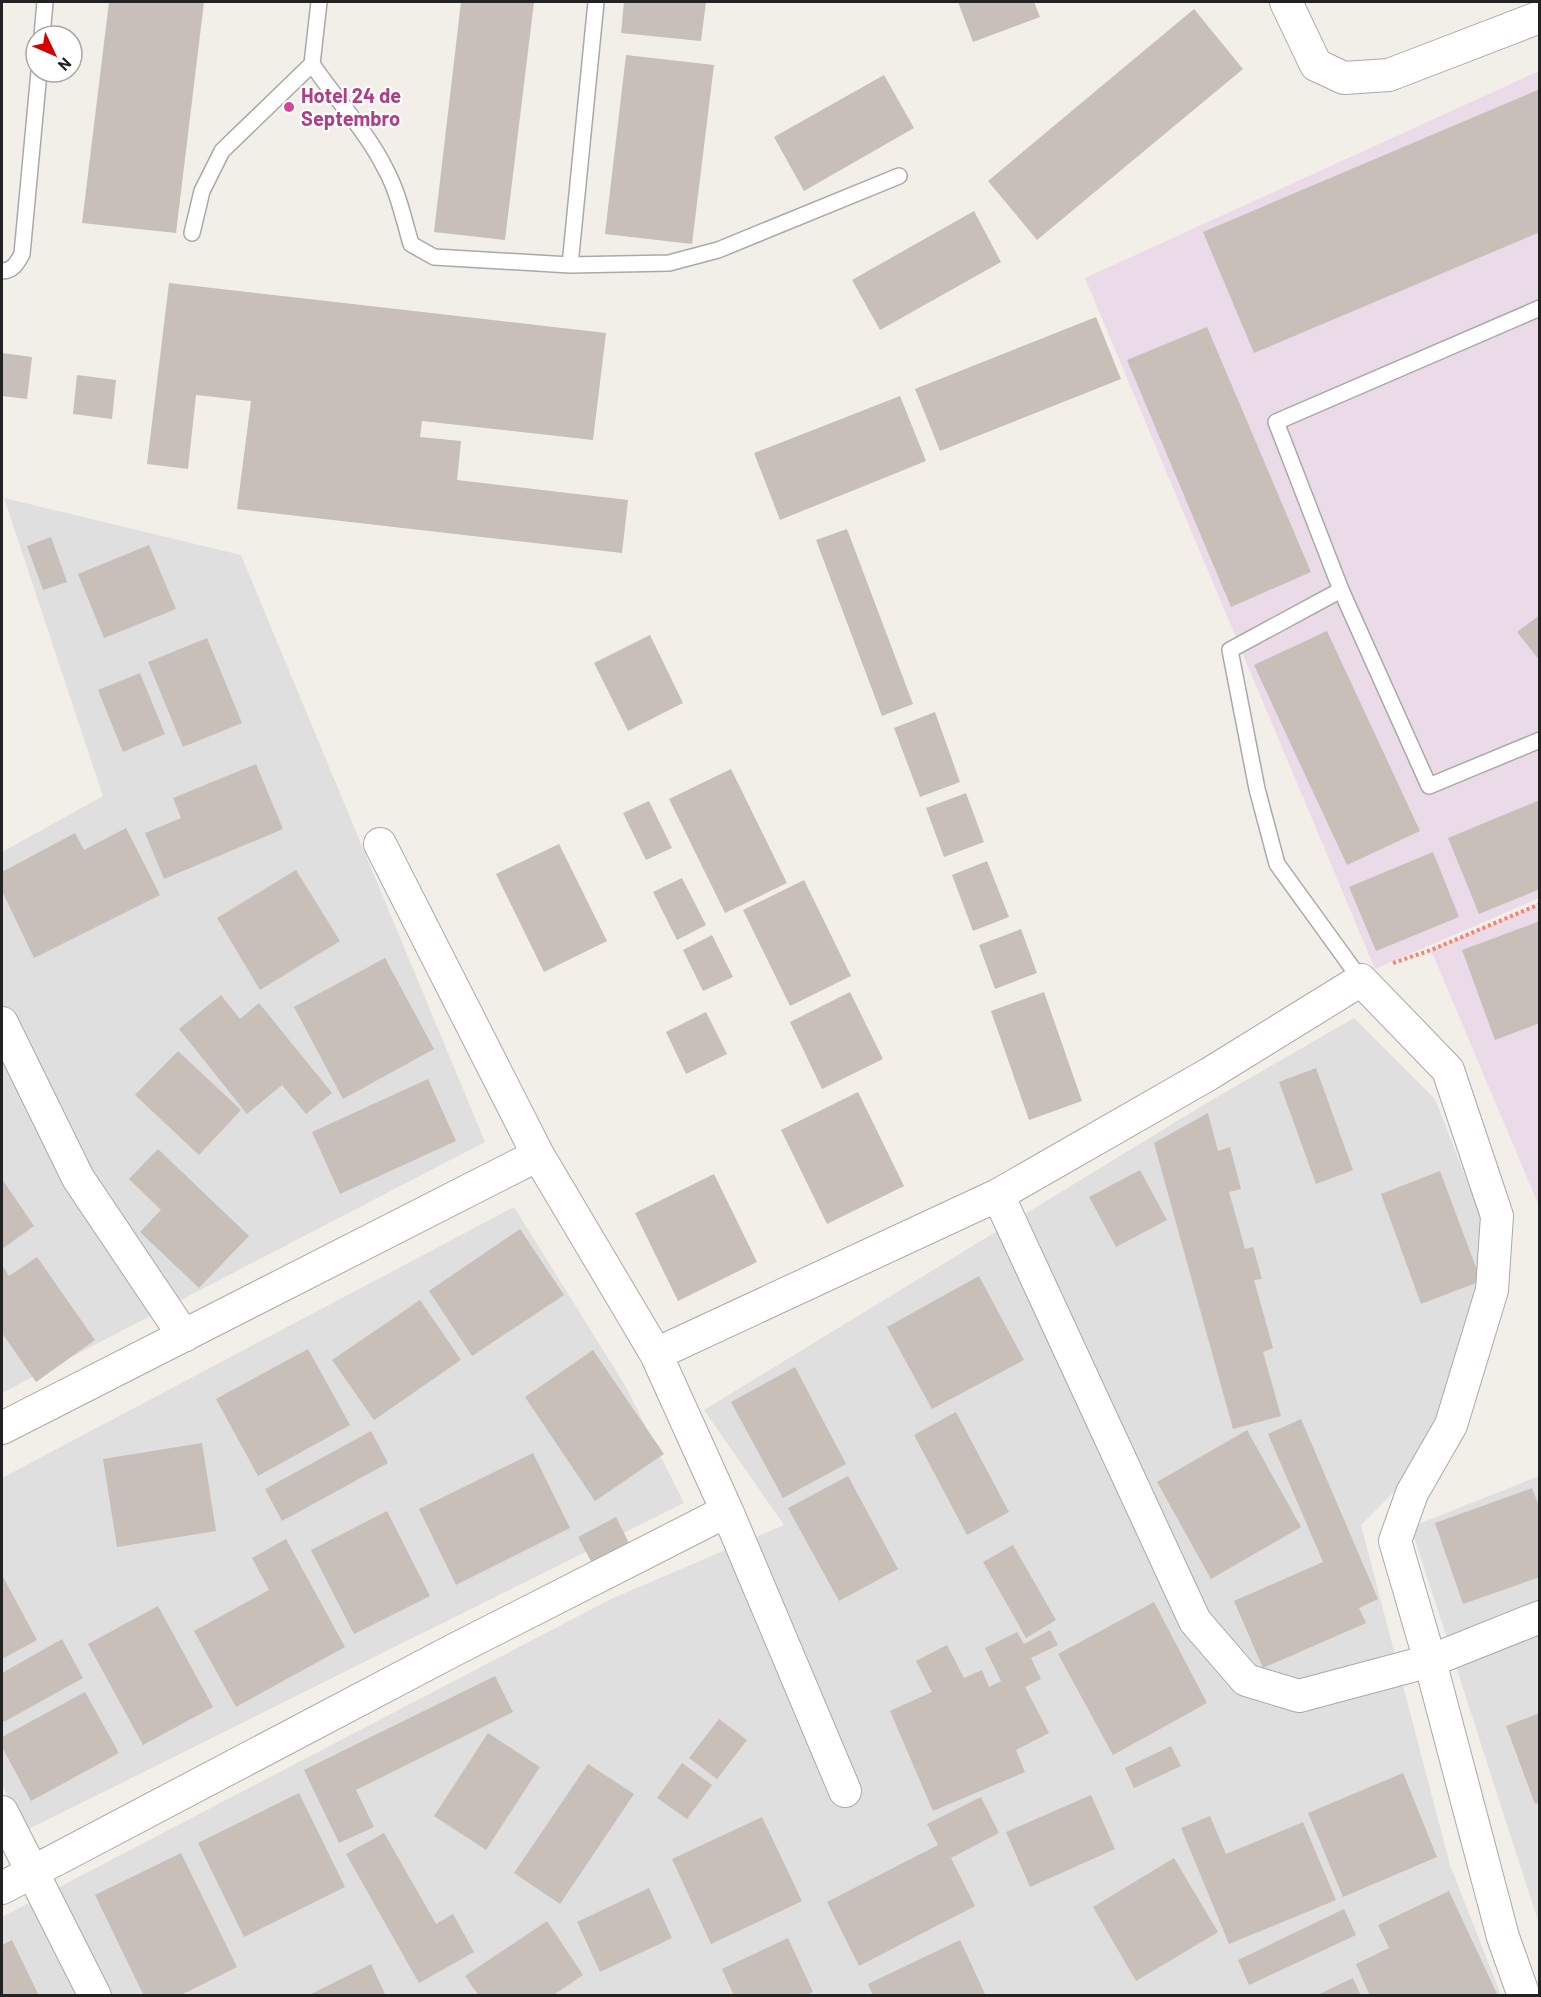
<svg xmlns="http://www.w3.org/2000/svg" width="1541" height="1997" font-family="Barlow,sans-serif">
<style>
.residential{fill:#e0dfdf}
.industrial{fill:#ebdbe8}
.building{fill:#c7bfb8}
.lines{fill:none;stroke-linecap:round;stroke-linejoin:round}
.lane-casing{stroke:#a9a9a9;stroke-width:18}
.street-casing{stroke:#a9a9a9;stroke-width:34}
.path{stroke:#fa8072;stroke-width:4;stroke-dasharray:3 3;stroke-linecap:butt}
.lane{stroke:#fff;stroke-width:15}
.street{stroke:#fff;stroke-width:32}
.hotel-dot{fill:#d1479c;stroke:#fff;stroke-width:2}
.labels{text-anchor:middle;stroke-width:4.5;stroke-linejoin:round;paint-order:stroke}
.hotel-label{font-size:20px;font-weight:bold;fill:#b23c85;stroke:#fff;text-anchor:start}
</style>
<rect width="100%" height="100%" fill="#f2efe9"/>
<!-- residential -->
<path class="residential" d="M 4,498 L 241,555 L 485,1142 L 2,1393 L 2,852 L 103,796 Z
M 1354,1018 L 1435,1099 L 1502,1270 L 1431,1455 L 1361,1525 L 1450,1865 L 1501,1995 L 2,1996 L 2,1917 L 611,1599 L 784,1525 L 704,1410 L 1210,1101 Z
M 514,1207 L 626,1387 L 684,1503 L 25,1831 L 2,1785 L 2,1478 Z
M 1539,1476 L 1539,1924 L 1411,1527 Z"/>
<!-- industrial -->
<path class="industrial" d="M 1539,71 L 1539,898 L 1375,969 L 1085,278 Z
M 1539,904 L 1539,1206 L 1431,950 Z"/>
<!-- building -->
<path class="building" d="M 109,2 L 204,2 L 176,233 L 82,223 Z
M 461,2 L 534,2 L 505,240 L 434,232 Z
M 624,2 L 706,2 L 701,41 L 621,33 Z
M 958,2 L 1034,2 L 1040,17 L 973,42 Z
M 1194,9 L 1243,69 L 1037,240 L 988,181 Z
M 626,55 L 714,65 L 692,244 L 605,234 Z
M 884,75 L 914,128 L 804,191 L 774,137 Z
M 1540,89 L 1540,232 L 1254,353 L 1203,232 Z
M 974,211 L 1001,262 L 880,330 L 852,280 Z
M 169,283 L 606,333 L 593,440 L 422,421 L 420,437 L 461,441 L 457,480 L 628,500 L 622,553 L 237,509 L 251,401 L 196,395 L 188,469 L 147,464 Z
M 1096,317 L 1121,379 L 940,451 L 915,389 Z
M 1207,327 L 1311,572 L 1231,607 L 1127,360 Z
M 2,353 L 32,357 L 27,399 L 2,396 Z
M 77,375 L 116,380 L 112,419 L 73,414 Z
M 900,396 L 926,461 L 780,520 L 754,453 Z
M 847,529 L 913,704 L 882,716 L 816,540 Z
M 51,537 L 67,582 L 43,590 L 27,546 Z
M 149,545 L 176,609 L 104,638 L 78,574 Z
M 1540,615 L 1540,661 L 1517,632 Z
M 1327,631 L 1420,831 L 1347,865 L 1254,665 Z
M 650,635 L 683,703 L 628,731 L 594,663 Z
M 207,638 L 242,723 L 183,747 L 148,662 Z
M 140,673 L 165,734 L 123,752 L 98,690 Z
M 935,712 L 960,782 L 920,797 L 894,728 Z
M 256,764 L 283,829 L 164,879 L 145,833 L 181,818 L 173,798 Z
M 731,769 L 787,883 L 725,913 L 669,799 Z
M 966,793 L 984,842 L 944,857 L 926,808 Z
M 1540,800 L 1540,889 L 1479,914 L 1448,838 Z
M 649,801 L 672,848 L 646,860 L 623,813 Z
M 126,828 L 160,895 L 34,958 L 2,891 L 2,872 L 75,833 L 84,850 Z
M 559,844 L 607,941 L 544,972 L 496,874 Z
M 1433,852 L 1459,917 L 1376,951 L 1349,887 Z
M 987,861 L 1009,917 L 973,931 L 952,875 Z
M 296,870 L 340,941 L 260,990 L 217,918 Z
M 682,878 L 706,925 L 677,940 L 653,892 Z
M 804,880 L 851,976 L 790,1006 L 743,910 Z
M 1540,921 L 1540,1023 L 1495,1040 L 1462,950 Z
M 1021,929 L 1037,973 L 995,989 L 979,945 Z
M 712,935 L 733,977 L 703,991 L 683,950 Z
M 385,958 L 434,1049 L 343,1099 L 294,1007 Z
M 850,992 L 883,1059 L 822,1089 L 790,1022 Z
M 1044,992 L 1082,1101 L 1029,1120 L 991,1011 Z
M 221,995 L 240,1019 L 259,1003 L 332,1093 L 306,1114 L 282,1085 L 247,1114 L 179,1029 Z
M 706,1012 L 727,1054 L 686,1074 L 666,1032 Z
M 178,1051 L 241,1110 L 199,1155 L 135,1095 Z
M 1316,1068 L 1353,1170 L 1316,1184 L 1279,1082 Z
M 428,1079 L 456,1141 L 340,1194 L 312,1132 Z
M 858,1092 L 904,1186 L 827,1224 L 781,1130 Z
M 1208,1113 L 1218,1151 L 1230,1147 L 1241,1189 L 1229,1192 L 1245,1249 L 1253,1247 L 1262,1279 L 1254,1280 L 1273,1348 L 1263,1352 L 1281,1416 L 1233,1429 L 1154,1143 Z
M 158,1149 L 249,1236 L 199,1288 L 140,1232 L 161,1210 L 129,1179 Z
M 1140,1170 L 1167,1220 L 1116,1247 L 1089,1197 Z
M 1440,1171 L 1481,1281 L 1421,1304 L 1381,1194 Z
M 714,1174 L 757,1262 L 678,1301 L 635,1213 Z
M 2,1179 L 34,1226 L 2,1249 Z
M 520,1229 L 564,1295 L 472,1356 L 429,1291 Z
M 37,1257 L 95,1340 L 36,1382 L 2,1333 L 2,1265 L 9,1276 Z
M 979,1276 L 1024,1360 L 932,1409 L 887,1327 Z
M 420,1300 L 461,1360 L 374,1420 L 332,1360 Z
M 308,1349 L 350,1425 L 258,1476 L 216,1399 Z
M 593,1350 L 664,1454 L 595,1501 L 525,1397 Z
M 795,1367 L 846,1464 L 783,1498 L 731,1402 Z
M 956,1412 L 1009,1512 L 967,1535 L 914,1435 Z
M 1301,1419 L 1378,1599 L 1359,1608 L 1366,1623 L 1263,1668 L 1234,1601 L 1323,1562 L 1268,1434 Z
M 1247,1430 L 1301,1527 L 1211,1579 L 1157,1482 Z
M 371,1431 L 388,1463 L 282,1521 L 265,1489 Z
M 202,1443 L 216,1531 L 117,1547 L 103,1459 Z
M 533,1453 L 570,1528 L 456,1585 L 419,1509 Z
M 848,1476 L 898,1569 L 839,1601 L 788,1508 Z
M 1532,1488 L 1540,1509 L 1540,1577 L 1463,1604 L 1435,1523 Z
M 387,1511 L 430,1596 L 354,1634 L 311,1550 Z
M 616,1517 L 631,1547 L 594,1567 L 578,1537 Z
M 286,1539 L 345,1647 L 236,1707 L 194,1631 L 269,1590 L 252,1558 Z
M 1013,1545 L 1056,1620 L 1026,1638 L 983,1562 Z
M 2,1575 L 37,1640 L 2,1659 Z
M 1154,1602 L 1207,1703 L 1113,1755 L 1058,1654 Z
M 158,1606 L 213,1707 L 143,1745 L 88,1644 Z
M 1050,1630 L 1058,1645 L 1031,1658 L 1041,1679 L 1025,1687 L 1049,1733 L 1016,1750 L 1025,1772 L 933,1811 L 890,1711 L 932,1692 L 916,1661 L 947,1645 L 964,1678 L 982,1670 L 989,1687 L 1001,1681 L 985,1648 L 1017,1632 L 1024,1644 Z
M 62,1639 L 83,1678 L 2,1723 L 2,1673 Z
M 495,1676 L 513,1712 L 356,1790 L 374,1827 L 339,1843 L 304,1770 Z
M 85,1692 L 119,1753 L 31,1801 L 2,1747 L 2,1737 Z
M 1540,1713 L 1540,1802 L 1535,1804 L 1506,1726 Z
M 719,1719 L 747,1740 L 717,1779 L 689,1758 Z
M 488,1733 L 540,1767 L 486,1850 L 434,1816 Z
M 1171,1746 L 1181,1766 L 1134,1788 L 1125,1768 Z
M 682,1763 L 712,1785 L 687,1819 L 657,1798 Z
M 588,1764 L 634,1794 L 560,1904 L 514,1873 Z
M 1403,1773 L 1437,1857 L 1343,1897 L 1308,1813 Z
M 299,1793 L 345,1887 L 244,1937 L 198,1843 Z
M 1091,1795 L 1115,1849 L 1030,1887 L 1006,1832 Z
M 981,1797 L 999,1833 L 951,1858 L 975,1906 L 859,1966 L 827,1902 L 938,1845 L 927,1824 Z
M 1210,1816 L 1226,1854 L 1303,1822 L 1336,1900 L 1229,1944 L 1181,1828 Z
M 762,1817 L 802,1901 L 711,1944 L 672,1859 Z
M 384,1833 L 436,1924 L 453,1914 L 474,1952 L 419,1983 L 346,1854 Z
M 181,1853 L 237,1967 L 179,1996 L 144,1996 L 95,1895 Z
M 1174,1858 L 1218,1932 L 1136,1981 L 1093,1907 Z
M 649,1888 L 672,1938 L 600,1972 L 577,1922 Z
M 1449,1891 L 1498,1996 L 1370,1996 L 1356,1964 L 1389,1948 L 1378,1925 Z
M 1344,1909 L 1356,1935 L 1249,1985 L 1238,1960 Z
M 547,1921 L 583,1975 L 552,1996 L 479,1996 L 465,1976 Z
M 788,1938 L 813,1992 L 805,1996 L 734,1996 L 722,1969 Z
M 12,1940 L 39,1996 L 2,1996 L 2,1945 Z
M 960,1940 L 986,1996 L 873,1996 L 868,1984 Z
M 371,1964 L 386,1996 L 307,1996 Z
M 1353,1978 L 1361,1996 L 1315,1996 Z"/>
<g class="lines">
<!-- lane casing -->
<g class="lane-casing">
<path id="lane" d="M 319,2 L 312,64 C 336,100 367,131 386,170 C 398,192 404,220 411,244 L 434,257 L 570,265 L 669,263 L 718,250 L 899,176
M 42,36 L 45,2
M 192,233 L 202,191 L 222,151 L 312,64
M 570,265 L 596,2
M 2,271 C 13,271 17,263 22,254 L 39,72
M 1341,590 L 1429,786 L 1540,740
M 1361,980 L 1277,864 L 1257,789 L 1230,650 L 1341,590 L 1276,422 L 1540,308"/>
</g>
<!-- street casing -->
<g class="street-casing">
<path id="street" d="M 1286,2 L 1316,65 L 1344,78 L 1389,75 L 1540,17
M 380,844 L 538,1155 L 656,1354 L 727,1511 L 845,1791
M 2,1023 L 78,1178 L 184,1336
M 998,1195 L 1195,1621 L 1246,1680 L 1299,1696 L 1430,1661 L 1540,1617
M 656,1354 L 998,1195 L 1209,1074 L 1361,980 L 1448,1070 L 1497,1216 L 1492,1290 L 1451,1425 L 1412,1493 L 1395,1541 L 1430,1661 L 1503,1937 L 1524,1996
M 2,1428 L 538,1155
M 2,1812 L 95,1996
M 2,1888 L 450,1652 L 727,1511"/>
</g>
<!-- path -->
<path class="path" d="M 1393,963 L 1431,950 L 1540,904"/>
<!-- lane -->
<use href="#lane" class="lane"/>
<!-- street -->
<use href="#street" class="street"/>
</g>
<!-- markers -->
<circle class="hotel-dot" cx="289" cy="107" r="6"/>
<g class="labels">
<!-- hotel labels -->
<g class="hotel-label">
<text x="301" y="103">Hotel 24 de<tspan x="301" dy="23">Septembro</tspan></text>
</g>
</g>
<!-- border -->
<rect width="1541" height="1997" fill="none" stroke="#222222" stroke-width="6"/>
<!-- north arrow -->
<g transform="translate(54 54) rotate(134)"><circle r="28" fill="#ffffff" stroke="#a7a7a7" stroke-width="1.5"/>
<path d="M0-4.5L10 22L0 15L-10 22Z" fill="#d40000"/>
<text y="-9" font-size="16" font-weight="bold" text-anchor="middle" fill="#222222">N</text>
</g>
</svg>
